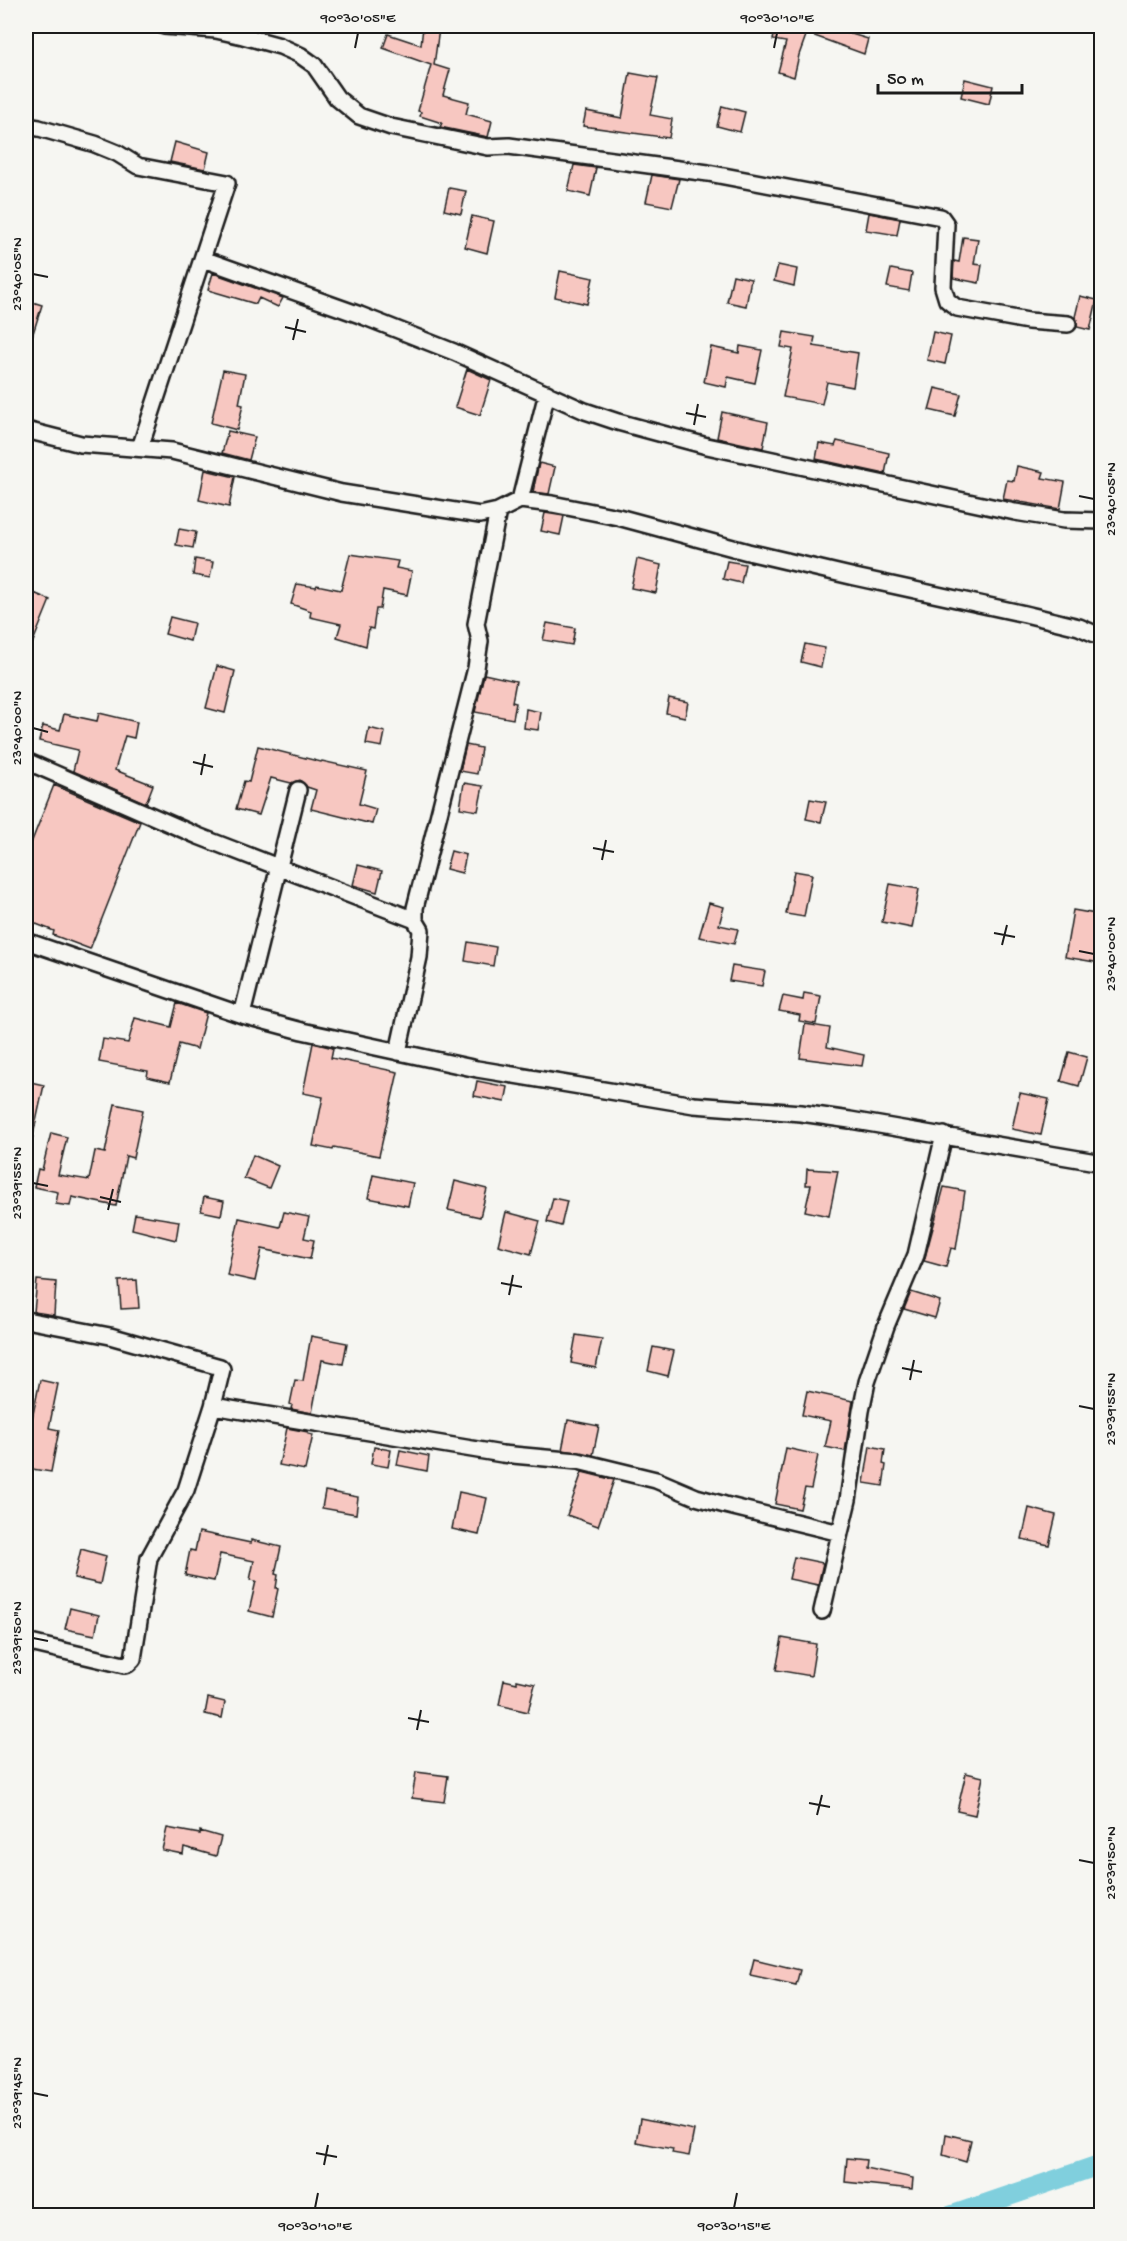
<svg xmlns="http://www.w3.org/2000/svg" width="1127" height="2241" font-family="'Gochi Hand',sans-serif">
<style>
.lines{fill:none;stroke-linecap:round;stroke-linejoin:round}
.canal{stroke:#80cfdd;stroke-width:20}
.building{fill:#f7c7c1;stroke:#1c1c1c;stroke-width:1.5}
.minor-casing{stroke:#1c1c1c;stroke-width:20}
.minor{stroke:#f6f6f2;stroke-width:15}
.ticks{fill:none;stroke:#1c1c1c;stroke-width:2}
.neatline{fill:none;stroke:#1c1c1c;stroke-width:2}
.ticks-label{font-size:15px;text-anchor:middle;fill:#1c1c1c}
</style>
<rect width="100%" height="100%" fill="#f6f6f2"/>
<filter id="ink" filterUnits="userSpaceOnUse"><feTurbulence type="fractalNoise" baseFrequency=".0167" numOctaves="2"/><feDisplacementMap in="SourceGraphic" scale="12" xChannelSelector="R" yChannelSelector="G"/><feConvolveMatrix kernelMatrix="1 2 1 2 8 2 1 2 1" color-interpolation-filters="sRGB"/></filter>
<g filter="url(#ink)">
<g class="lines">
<!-- canal -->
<path class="canal" d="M 950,2216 L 1102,2164"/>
</g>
<!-- building -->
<path class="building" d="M 776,26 L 796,26 L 808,30 L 799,55 L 794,77 L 778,72 L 786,42 L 773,40 Z
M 815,26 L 825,26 L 868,39 L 864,54 L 812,35 Z
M 423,27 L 439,29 L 434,65 L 450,70 L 443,95 L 469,102 L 466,114 L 492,121 L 488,137 L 440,127 L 442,123 L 420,116 L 421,112 L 418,111 L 431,65 L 383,48 L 388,34 L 421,45 Z
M 630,73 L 658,78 L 650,115 L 672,119 L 669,138 L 583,126 L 586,111 L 622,118 Z
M 965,79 L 993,86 L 989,104 L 961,97 Z
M 722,106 L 745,112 L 740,132 L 717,126 Z
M 175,142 L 209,152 L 205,169 L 170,162 Z
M 574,165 L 596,168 L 590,196 L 568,191 Z
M 652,175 L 679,179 L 672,207 L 646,202 Z
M 449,188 L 466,191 L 461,214 L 444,210 Z
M 869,213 L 900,219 L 897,235 L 866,230 Z
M 472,216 L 494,221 L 487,253 L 465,247 Z
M 963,237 L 978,239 L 974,264 L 982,265 L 979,283 L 953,278 L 954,261 L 959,262 Z
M 778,265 L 797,269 L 794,286 L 774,281 Z
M 891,269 L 912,273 L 909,291 L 887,287 Z
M 560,271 L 593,278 L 587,304 L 555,297 Z
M 213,273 L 283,298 L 278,307 L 259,298 L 256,304 L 208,290 Z
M 733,275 L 751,279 L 746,306 L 727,302 Z
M 1080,296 L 1097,300 L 1090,330 L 1077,327 L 1077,320 L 1075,317 Z
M 26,300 L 42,305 L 29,346 L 26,346 Z
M 784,332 L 815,337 L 813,346 L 858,353 L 853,387 L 827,382 L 822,404 L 783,397 L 793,349 L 781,347 Z
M 933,332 L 951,336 L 945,364 L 927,360 Z
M 740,346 L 762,350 L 755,383 L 728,377 L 726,387 L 704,382 L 711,347 L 739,353 Z
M 467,369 L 491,380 L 480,415 L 455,407 Z
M 223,370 L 245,374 L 239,404 L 243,405 L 237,430 L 211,423 Z
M 935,388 L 961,394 L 955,416 L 929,410 Z
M 722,412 L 768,422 L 763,448 L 717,438 Z
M 228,431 L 255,437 L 249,460 L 222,453 Z
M 837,441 L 889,453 L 885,474 L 816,459 L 819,443 L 835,446 Z
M 539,463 L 555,467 L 549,494 L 533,492 Z
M 1017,466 L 1044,472 L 1042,478 L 1065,482 L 1060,509 L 1003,499 L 1007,480 L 1014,481 Z
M 205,470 L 235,477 L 229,507 L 199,500 Z
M 545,513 L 564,516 L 560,535 L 541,531 Z
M 179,529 L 196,532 L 193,548 L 176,545 Z
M 350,554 L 398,561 L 396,568 L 412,571 L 407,595 L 383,590 L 380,609 L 376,609 L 373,629 L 369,628 L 366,646 L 337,637 L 341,624 L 310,617 L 311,611 L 291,604 L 297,584 L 316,587 L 317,585 L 341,590 Z
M 195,559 L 213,562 L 210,578 L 193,575 Z
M 637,559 L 661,565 L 656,593 L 631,588 Z
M 727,561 L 745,564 L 741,583 L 723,579 Z
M 34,593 L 50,600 L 26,659 L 26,613 Z
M 170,617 L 194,623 L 190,641 L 165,634 Z
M 547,623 L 575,628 L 572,645 L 543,640 Z
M 805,644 L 825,648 L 821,667 L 801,662 Z
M 217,666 L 235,671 L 225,713 L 206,708 Z
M 484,674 L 516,681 L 512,702 L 516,703 L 513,719 L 475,712 Z
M 669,698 L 688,702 L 685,717 L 666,713 Z
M 526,709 L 541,712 L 538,730 L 524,728 Z
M 99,713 L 137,722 L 134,738 L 125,736 L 115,770 L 153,785 L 146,803 L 73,771 L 78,750 L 39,741 L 43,726 L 60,730 L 64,714 L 97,721 Z
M 369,728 L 385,732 L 382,747 L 366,744 Z
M 466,745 L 481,748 L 477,774 L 460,771 Z
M 258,746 L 321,762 L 322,761 L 367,771 L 359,804 L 376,809 L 372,824 L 311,809 L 316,790 L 307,787 L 300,780 L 291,783 L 271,778 L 259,815 L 236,809 L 244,781 L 249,782 Z
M 464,783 L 483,786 L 478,811 L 460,808 Z
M 54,785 L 140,822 L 90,949 L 53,935 L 54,931 L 26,920 L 26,856 Z
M 810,799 L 826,802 L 821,822 L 806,819 Z
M 451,851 L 466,855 L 462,873 L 446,869 Z
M 358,865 L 382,871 L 377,892 L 353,885 Z
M 794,871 L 812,874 L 804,917 L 786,914 Z
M 890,884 L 919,889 L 912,928 L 882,922 Z
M 709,903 L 724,907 L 719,925 L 738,929 L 734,944 L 699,937 Z
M 1073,910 L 1101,915 L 1101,963 L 1065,957 Z
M 468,942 L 496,947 L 493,966 L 465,961 Z
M 732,966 L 765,971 L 762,986 L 729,981 Z
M 804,993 L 821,996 L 816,1024 L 799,1021 L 800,1015 L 779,1011 L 783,996 L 803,1000 Z
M 177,1003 L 206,1013 L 197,1049 L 179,1044 L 170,1082 L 147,1077 L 148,1071 L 99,1062 L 103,1039 L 128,1043 L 135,1018 L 171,1027 Z
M 805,1024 L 830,1028 L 827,1047 L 864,1055 L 862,1066 L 800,1058 Z
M 313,1043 L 333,1048 L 331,1058 L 398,1072 L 379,1156 L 334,1147 L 333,1150 L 313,1146 L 323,1097 L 303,1093 Z
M 1069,1052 L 1087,1057 L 1079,1086 L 1061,1081 Z
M 26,1081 L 44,1085 L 32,1140 L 26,1139 Z
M 477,1081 L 508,1087 L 505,1102 L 474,1096 Z
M 1020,1093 L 1049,1099 L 1041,1135 L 1012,1129 Z
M 115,1104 L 143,1110 L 133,1158 L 126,1156 L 116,1206 L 72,1197 L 70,1206 L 56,1204 L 58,1192 L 34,1187 L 38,1169 L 42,1170 L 51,1133 L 67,1137 L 58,1175 L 89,1180 L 95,1151 L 105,1153 Z
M 253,1155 L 278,1166 L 269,1188 L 244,1178 Z
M 807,1169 L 838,1171 L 829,1216 L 805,1211 L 811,1185 L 806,1185 Z
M 373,1175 L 413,1183 L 408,1206 L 368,1198 Z
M 455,1181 L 487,1189 L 480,1217 L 448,1210 Z
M 944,1187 L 965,1191 L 956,1249 L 951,1248 L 946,1267 L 924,1261 Z
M 204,1197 L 224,1201 L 221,1215 L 201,1211 Z
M 553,1198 L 567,1201 L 561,1226 L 547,1222 Z
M 284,1212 L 309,1217 L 304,1238 L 314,1240 L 310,1259 L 262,1249 L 255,1281 L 227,1275 L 239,1218 L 280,1227 Z
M 506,1212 L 540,1221 L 531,1254 L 498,1245 Z
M 135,1214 L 179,1221 L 176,1240 L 132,1229 Z
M 37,1280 L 56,1282 L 54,1315 L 34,1312 Z
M 137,1280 L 139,1308 L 121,1309 L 119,1281 Z
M 911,1292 L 940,1301 L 935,1318 L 904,1309 Z
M 576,1335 L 602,1339 L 596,1368 L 571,1363 Z
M 311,1336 L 347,1343 L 343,1364 L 322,1360 L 312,1413 L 291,1409 L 292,1405 L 290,1404 L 295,1380 L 303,1381 Z
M 653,1347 L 674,1351 L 668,1376 L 648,1371 Z
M 40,1380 L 58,1384 L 49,1428 L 59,1430 L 51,1472 L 26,1468 L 26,1435 L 28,1424 L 31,1424 Z
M 807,1391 L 853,1401 L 845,1451 L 825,1447 L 831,1421 L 802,1415 Z
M 568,1420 L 599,1426 L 593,1455 L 562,1450 Z
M 287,1428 L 308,1432 L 308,1434 L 313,1435 L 305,1470 L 279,1465 Z
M 870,1446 L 885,1449 L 883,1464 L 886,1465 L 883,1486 L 864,1483 Z
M 374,1447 L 391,1450 L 388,1467 L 371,1464 Z
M 786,1448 L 818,1455 L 811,1489 L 805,1488 L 800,1509 L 775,1504 Z
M 400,1450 L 429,1456 L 427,1471 L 397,1465 Z
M 582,1472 L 614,1480 L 598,1526 L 567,1515 Z
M 325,1491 L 358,1497 L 356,1514 L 322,1508 Z
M 459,1492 L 487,1498 L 479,1535 L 452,1529 Z
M 1029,1508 L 1056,1515 L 1049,1545 L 1022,1539 Z
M 199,1532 L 251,1543 L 251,1540 L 281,1547 L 275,1574 L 278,1575 L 276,1588 L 278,1589 L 272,1617 L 249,1611 L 256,1581 L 250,1580 L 254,1561 L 220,1554 L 214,1581 L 185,1575 L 190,1550 L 195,1551 Z
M 81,1549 L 106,1556 L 100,1584 L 74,1578 Z
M 794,1557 L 823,1563 L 818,1585 L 789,1579 Z
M 70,1608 L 99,1615 L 95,1635 L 65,1629 Z
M 782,1638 L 816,1644 L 811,1676 L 776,1670 Z
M 504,1680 L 517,1683 L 517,1680 L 535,1684 L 528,1712 L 499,1705 Z
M 208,1698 L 225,1702 L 222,1718 L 205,1714 Z
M 416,1772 L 448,1776 L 444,1802 L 412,1798 Z
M 966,1773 L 983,1777 L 975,1815 L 957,1811 Z
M 167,1828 L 200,1834 L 200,1831 L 221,1837 L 216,1856 L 184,1847 L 183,1854 L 162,1850 Z
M 754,1959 L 800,1970 L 796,1985 L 750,1975 Z
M 640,2119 L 694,2130 L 689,2156 L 672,2153 L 673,2149 L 636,2142 Z
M 946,2134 L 971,2140 L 966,2162 L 943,2155 Z
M 847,2158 L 866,2160 L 865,2168 L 913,2178 L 912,2189 L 845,2182 Z"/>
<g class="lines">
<!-- minor casing -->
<g class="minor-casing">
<path id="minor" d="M 164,26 L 216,30 L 243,36 L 280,46 L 300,55 L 314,65 L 337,98 L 359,116 L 391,127 L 488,147 L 509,146 L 708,173 L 941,217 L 946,224 L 943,287 L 947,300 L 957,308 L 1028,321 L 1068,324
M 26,126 L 39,128 L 95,144 L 117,153 L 138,166 L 227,183 L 140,448
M 203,259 L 360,315 L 454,352 L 585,411 L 618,422 L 707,446 L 1015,512 L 1064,520 L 1102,521
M 26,430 L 81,444 L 172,451 L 342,493 L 480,515 L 498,511 L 520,500 L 552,504 L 618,517 L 748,552 L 855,577 L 1025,614 L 1079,627 L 1102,637
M 520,500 L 547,393
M 26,761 L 198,836 L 415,920
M 26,941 L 242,1015 L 302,1031 L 477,1069 L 694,1105 L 801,1113 L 850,1120 L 1102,1163
M 242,1015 L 298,790
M 398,1052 L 419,957 L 421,930 L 415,920 L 415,908 L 476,668 L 480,641 L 476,624 L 498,511
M 26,1320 L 110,1336 L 220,1367 L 222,1369 L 213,1406 L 186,1490 L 149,1558 L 133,1659 L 128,1664 L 124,1665 L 26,1642
M 213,1406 L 502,1454 L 578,1461 L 656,1480 L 696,1497 L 725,1505 L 840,1533 L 822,1611
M 840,1533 L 848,1500 L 861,1411 L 867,1382 L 886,1326 L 916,1255 L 944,1135"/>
</g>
<!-- minor -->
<use href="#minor" class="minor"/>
</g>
</g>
<!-- ticks -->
<path class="ticks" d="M 355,48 L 358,33M 774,48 L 777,33M 33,274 L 48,277M 285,327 L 306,332M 293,340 L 298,319M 686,413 L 706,417M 694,425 L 698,404M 1079,496 L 1094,499M 33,728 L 48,732M 193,762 L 213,767M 201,775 L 205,754M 593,848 L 614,852M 602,860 L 606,840M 994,933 L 1015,937M 1002,945 L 1007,925M 1079,951 L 1094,954M 33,1183 L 48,1186M 100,1197 L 121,1202M 108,1210 L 113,1189M 501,1283 L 522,1287M 509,1295 L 513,1275M 902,1368 L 922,1372M 910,1380 L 914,1360M 1079,1406 L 1094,1409M 33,1638 L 48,1641M 408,1718 L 429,1722M 417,1730 L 421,1710M 809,1803 L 830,1807M 817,1815 L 822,1795M 1079,1860 L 1094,1863M 33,2093 L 48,2096M 316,2153 L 337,2157M 324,2165 L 328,2145M 315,2208 L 318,2193M 734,2208 L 737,2193"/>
<!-- margin -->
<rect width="1127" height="2241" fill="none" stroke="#f6f6f2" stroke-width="66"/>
<!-- scale -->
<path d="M878 84v9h144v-9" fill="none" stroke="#1c1c1c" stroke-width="3"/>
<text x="887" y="84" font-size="18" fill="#1c1c1c" stroke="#f6f6f2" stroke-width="4.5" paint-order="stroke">50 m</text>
<rect x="33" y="33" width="1061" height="2175" class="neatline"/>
<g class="ticks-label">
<text x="358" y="22">90°30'05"E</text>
<text x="777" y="22">90°30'10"E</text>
<text transform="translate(16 274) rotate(-90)" y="5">23°40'05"N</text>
<text transform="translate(1110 499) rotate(-90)" y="5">23°40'05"N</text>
<text transform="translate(16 728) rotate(-90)" y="5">23°40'00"N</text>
<text transform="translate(1110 954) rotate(-90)" y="5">23°40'00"N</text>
<text transform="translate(16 1183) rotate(-90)" y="5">23°39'55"N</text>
<text transform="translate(1110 1409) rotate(-90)" y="5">23°39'55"N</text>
<text transform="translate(16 1638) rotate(-90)" y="5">23°39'50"N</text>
<text transform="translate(1110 1863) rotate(-90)" y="5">23°39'50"N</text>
<text transform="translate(16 2093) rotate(-90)" y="5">23°39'45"N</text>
<text x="315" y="2230">90°30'10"E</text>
<text x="734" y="2230">90°30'15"E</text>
</g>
</svg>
